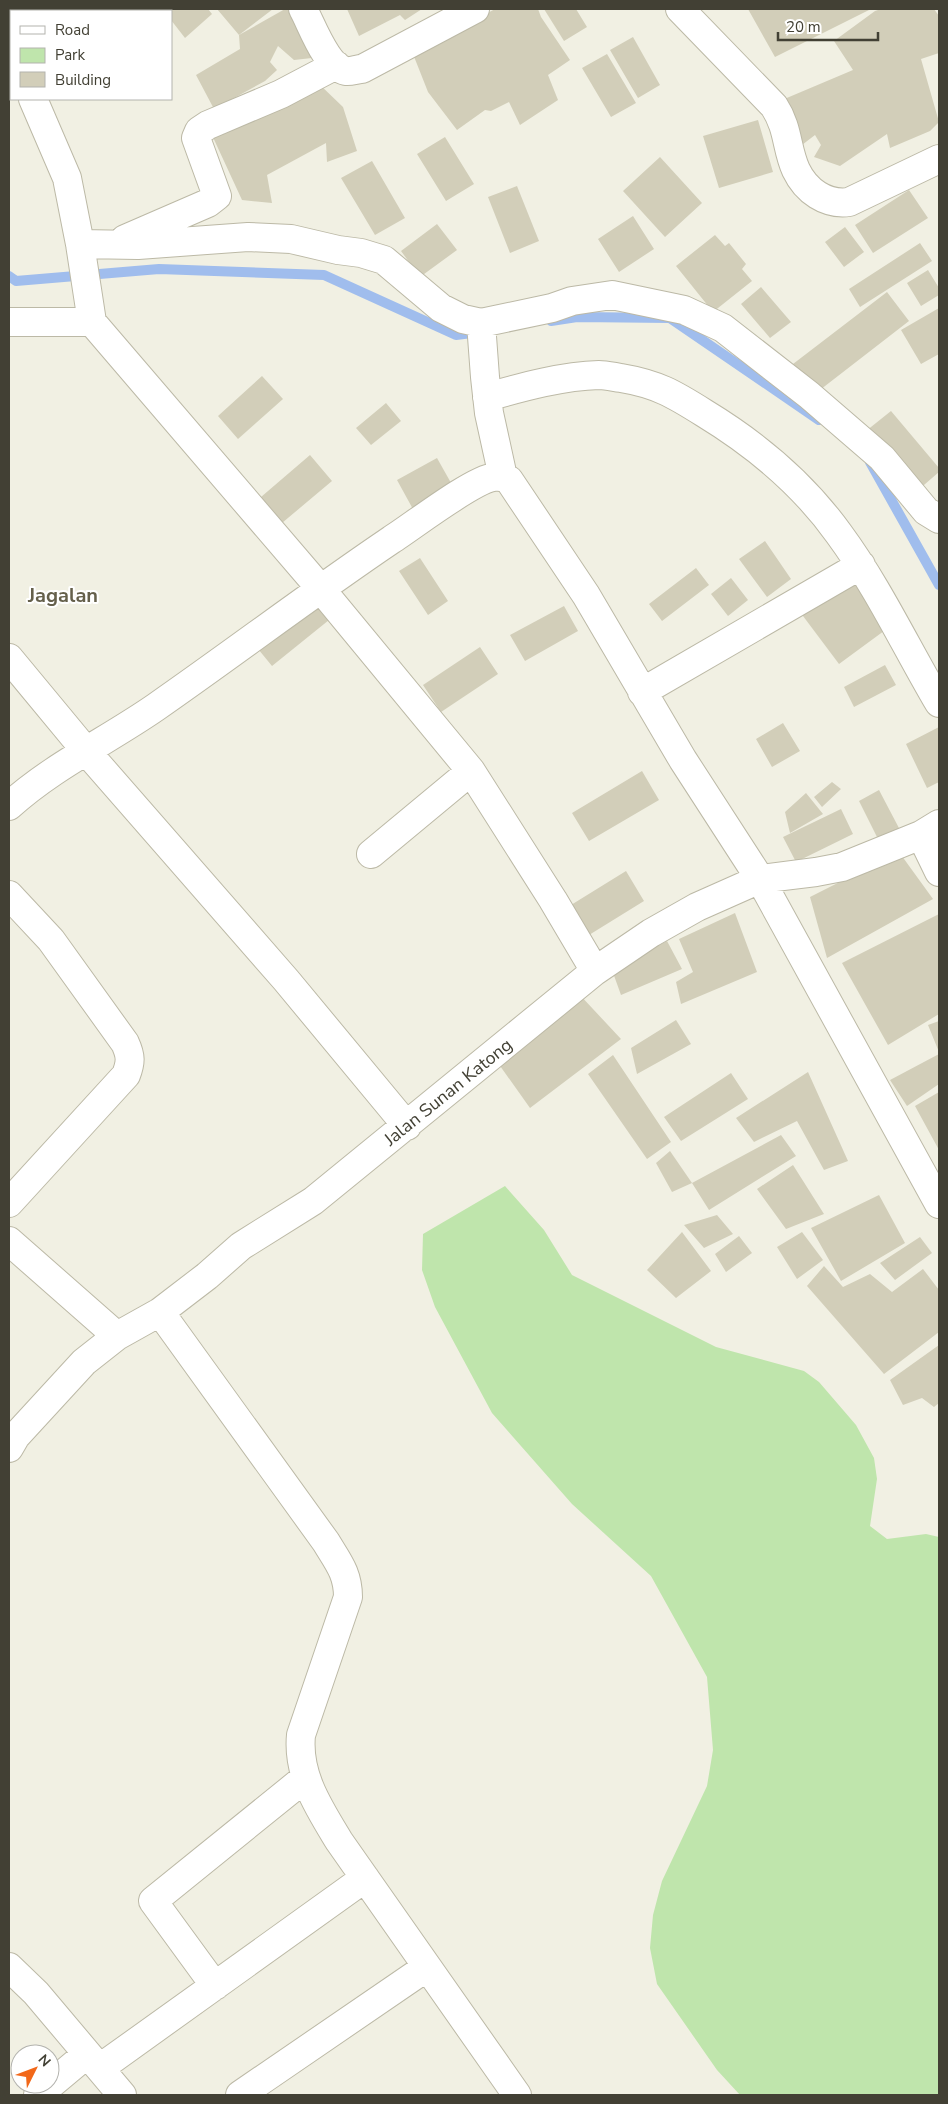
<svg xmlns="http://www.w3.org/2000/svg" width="948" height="2104" font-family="'Nunito Sans',sans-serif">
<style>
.green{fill:#bfe5ac}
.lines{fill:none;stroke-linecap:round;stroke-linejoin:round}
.stream{stroke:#a0bded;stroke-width:10}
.building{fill:#d2ceb9}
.minor-casing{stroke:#bcb9a6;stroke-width:30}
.minor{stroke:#fff;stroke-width:28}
.labels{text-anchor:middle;stroke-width:4;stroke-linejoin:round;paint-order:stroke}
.street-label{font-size:18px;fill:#424034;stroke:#fff}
.quarter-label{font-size:20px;font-weight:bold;fill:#65604b;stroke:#fff}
</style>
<rect width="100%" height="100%" fill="#f1f0e3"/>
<!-- green -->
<path class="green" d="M 505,1186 L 544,1230 L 572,1275 L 716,1347 L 804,1371 L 819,1382 L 856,1425 L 874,1458 L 877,1479 L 870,1526 L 887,1539 L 926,1534 L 939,1537 L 939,2095 L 740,2095 L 717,2070 L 657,1984 L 650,1948 L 653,1915 L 662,1881 L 707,1786 L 713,1750 L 707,1677 L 651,1576 L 572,1504 L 492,1413 L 435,1307 L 422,1270 L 423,1234 Z"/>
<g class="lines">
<!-- stream -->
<path class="stream" d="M 9,276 L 16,281 L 159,269 L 324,275 L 456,335 L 480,332
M 551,321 L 577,317 L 670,318 L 819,420
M 870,462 L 939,585"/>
</g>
<!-- building -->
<path class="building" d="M 32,9 L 53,9 L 54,11 L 27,11 Z
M 162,9 L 208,9 L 212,14 L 185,38 L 171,20 L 171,11 L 164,11 Z
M 217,9 L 273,9 L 239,35 Z
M 285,9 L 293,9 L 321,57 L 294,60 L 278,46 L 270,62 L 277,70 L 265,81 L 214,109 L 196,75 L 240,49 L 239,35 Z
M 347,9 L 422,9 L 405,20 L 400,15 L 359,36 Z
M 495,9 L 538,9 L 541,17 L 570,60 L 548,75 L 558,100 L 520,125 L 509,102 L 491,111 L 485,110 L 457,130 L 428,92 L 413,54 Z
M 544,9 L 576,9 L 587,27 L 564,41 Z
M 748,9 L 871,9 L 775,57 Z
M 881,9 L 934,9 L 939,16 L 939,53 L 921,59 L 939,122 L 930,131 L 890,148 L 887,134 L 840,166 L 814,157 L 821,145 L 815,135 L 798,148 L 782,100 L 853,70 L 834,41 L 875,11 Z
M 633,37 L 660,85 L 638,98 L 610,50 Z
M 607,54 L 636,103 L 611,117 L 582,68 Z
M 317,82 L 343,107 L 357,151 L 327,162 L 326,143 L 267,175 L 272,203 L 242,200 L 211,133 Z
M 758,120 L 773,172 L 719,188 L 703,136 Z
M 445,137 L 474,184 L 446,201 L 417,154 Z
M 660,157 L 702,203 L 665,237 L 623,191 Z
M 372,161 L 405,218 L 375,235 L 341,178 Z
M 517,186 L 539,241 L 510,253 L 488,197 Z
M 909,190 L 928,218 L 873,253 L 855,225 Z
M 633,216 L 654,249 L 619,272 L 598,239 Z
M 437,224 L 457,250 L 420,277 L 401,251 Z
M 845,227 L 864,252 L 844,267 L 825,242 Z
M 715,235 L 725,246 L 729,243 L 746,264 L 742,269 L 752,281 L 713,312 L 676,266 Z
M 920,243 L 932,261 L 860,307 L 849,289 Z
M 928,270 L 939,288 L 939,295 L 921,306 L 907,283 Z
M 761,287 L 791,322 L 770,338 L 741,304 Z
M 887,292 L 909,321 L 816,393 L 793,364 Z
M 939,308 L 939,354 L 921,364 L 901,330 Z
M 262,376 L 283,399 L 238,439 L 218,416 Z
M 386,403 L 401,421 L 371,445 L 356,428 Z
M 891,411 L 939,468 L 939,472 L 917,491 L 866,431 Z
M 310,455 L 332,481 L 282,523 L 261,497 Z
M 437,458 L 455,490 L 414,511 L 397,480 Z
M 765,541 L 791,579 L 767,597 L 739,559 Z
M 420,558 L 448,601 L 428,615 L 399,571 Z
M 696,568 L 709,585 L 662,621 L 649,604 Z
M 849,576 L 888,628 L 839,664 L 800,612 Z
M 731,578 L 748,600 L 728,616 L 711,594 Z
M 310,598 L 329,620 L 272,666 L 254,644 Z
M 564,606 L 578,631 L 525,661 L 510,635 Z
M 480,647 L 498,674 L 441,712 L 423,685 Z
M 885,665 L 896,685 L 854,707 L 844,687 Z
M 783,723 L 800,751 L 772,767 L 756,739 Z
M 939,727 L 939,782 L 927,788 L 906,744 Z
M 642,771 L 659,800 L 589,841 L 572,813 Z
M 832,782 L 841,789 L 822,807 L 814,797 Z
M 879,790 L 900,830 L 879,841 L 859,801 Z
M 806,793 L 823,814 L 790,833 L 785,812 Z
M 841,809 L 853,834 L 796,862 L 783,837 Z
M 899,852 L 933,899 L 827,958 L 810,897 Z
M 626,871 L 644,901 L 589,935 L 571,905 Z
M 735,913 L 757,972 L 681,1004 L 676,982 L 693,972 L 679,939 Z
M 939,914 L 939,1014 L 888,1045 L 842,963 Z
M 667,941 L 682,969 L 621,995 L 612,970 Z
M 579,994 L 621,1039 L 530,1108 L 498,1063 Z
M 676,1020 L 691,1044 L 637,1074 L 631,1048 Z
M 939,1021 L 939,1052 L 928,1025 Z
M 939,1054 L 939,1084 L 907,1106 L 890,1080 Z
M 613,1055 L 671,1142 L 647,1159 L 588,1074 Z
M 808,1072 L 848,1161 L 824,1170 L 797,1121 L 754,1142 L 736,1118 Z
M 731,1073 L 748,1099 L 681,1141 L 664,1117 Z
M 939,1092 L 939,1150 L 915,1106 Z
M 781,1135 L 796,1156 L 709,1210 L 692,1183 Z
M 670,1151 L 692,1183 L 672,1192 L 656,1163 Z
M 793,1165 L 824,1214 L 786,1229 L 757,1189 Z
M 879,1195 L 905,1243 L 841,1281 L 811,1228 Z
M 717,1215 L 733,1234 L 704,1248 L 684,1225 Z
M 682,1232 L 711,1271 L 676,1298 L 647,1270 Z
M 802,1232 L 823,1260 L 797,1279 L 777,1247 Z
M 739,1236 L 752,1253 L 726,1272 L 715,1254 Z
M 920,1237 L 932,1253 L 895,1280 L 880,1263 Z
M 824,1266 L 843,1287 L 870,1274 L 892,1292 L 923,1269 L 939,1290 L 939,1332 L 884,1374 L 807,1286 Z
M 939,1345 L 939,1403 L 934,1407 L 922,1398 L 903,1405 L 890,1380 Z"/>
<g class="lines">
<!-- minor casing -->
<g class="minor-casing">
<path id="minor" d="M 303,9 C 312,25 326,67 346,71 C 350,72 357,69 362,69 L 475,9
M 680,9 L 774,106 C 789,129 786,148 796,170 C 806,191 826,205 849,202 L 939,159
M 9,11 L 13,9
M 9,42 L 11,48
M 33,99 L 67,178 L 80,244 L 92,322 L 320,588 L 471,771 L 553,900 L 595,971
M 125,239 L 208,203 L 217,196 L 196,138 L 199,131 L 208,125 L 281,94 L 336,65
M 80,244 L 138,245 L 248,237 L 291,239 L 338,250 L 361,253 L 384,260 L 441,308 L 463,319 L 481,323 L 552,308 L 572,301 L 612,295 L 684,310 L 723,328 L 809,395 L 882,458 L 926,511 L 939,519
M 9,322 L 92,322
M 481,323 L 485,377 L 489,413 L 503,477
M 487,397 C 523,387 562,376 599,375 C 606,375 614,377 621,378 C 657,384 674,394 704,413 C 755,444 804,485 839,534 C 878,587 906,647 939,703
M 9,658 L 86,751 L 286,980 L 407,1126
M 642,692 L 861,565
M 9,806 C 53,766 107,741 156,707 C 235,652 311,594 391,540 C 413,526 472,480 494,477 C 500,476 504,477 509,480 L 586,595 L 683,760 L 760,879 L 939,1204
M 921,835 L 939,872
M 371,854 L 471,771
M 9,895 L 51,940 L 125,1043 C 131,1056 131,1062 126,1075 L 9,1203
M 9,1241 L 117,1336
M 160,1312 L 326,1542 C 338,1562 348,1573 348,1597 L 301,1735 C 297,1775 319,1808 339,1841 L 517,2095
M 9,1448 L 16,1436 L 84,1362 L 117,1336 L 160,1312 L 207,1276 L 241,1246 L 313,1201 L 595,971 L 651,933 L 697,907 L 760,879 L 816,872 L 842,867 L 921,835 L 939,824
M 9,1967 L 36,1993 L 122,2095
M 215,1986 L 153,1901 L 305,1778
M 100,2068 L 365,1878
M 38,2095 L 87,2054
M 240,2095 L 427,1967"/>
</g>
<!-- minor -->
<use href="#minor" class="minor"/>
</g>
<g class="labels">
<!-- street labels -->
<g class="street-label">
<text transform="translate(448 1092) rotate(-39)" y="6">Jalan Sunan Katong</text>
</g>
<!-- quarter labels -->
<g class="quarter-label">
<text x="63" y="602">Jagalan</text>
</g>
</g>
<!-- border -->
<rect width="948" height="2104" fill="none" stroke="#424034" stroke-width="20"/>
<!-- legend -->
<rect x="10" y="10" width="162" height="90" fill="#ffffff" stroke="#b3b3ae"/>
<rect x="20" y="26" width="25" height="8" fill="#ffffff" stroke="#b3b3ae"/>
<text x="55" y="35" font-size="15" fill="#424034">Road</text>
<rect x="20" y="48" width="25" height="15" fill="#bfe5ac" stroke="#b3b3ae"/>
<text x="55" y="60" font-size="15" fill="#424034">Park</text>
<rect x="20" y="72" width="25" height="15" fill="#d2ceb9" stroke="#b3b3ae"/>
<text x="55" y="85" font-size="15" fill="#424034">Building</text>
<!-- north arrow -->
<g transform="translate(35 2069) rotate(48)"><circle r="24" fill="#ffffff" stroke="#b3b3ae"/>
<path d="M0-4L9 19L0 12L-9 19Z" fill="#f26819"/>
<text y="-8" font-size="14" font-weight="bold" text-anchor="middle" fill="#424034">N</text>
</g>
<!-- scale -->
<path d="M778 32v8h100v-8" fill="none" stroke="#424034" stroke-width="2.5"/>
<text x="786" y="32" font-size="15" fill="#424034" stroke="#ffffff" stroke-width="4" paint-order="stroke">20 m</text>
</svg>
